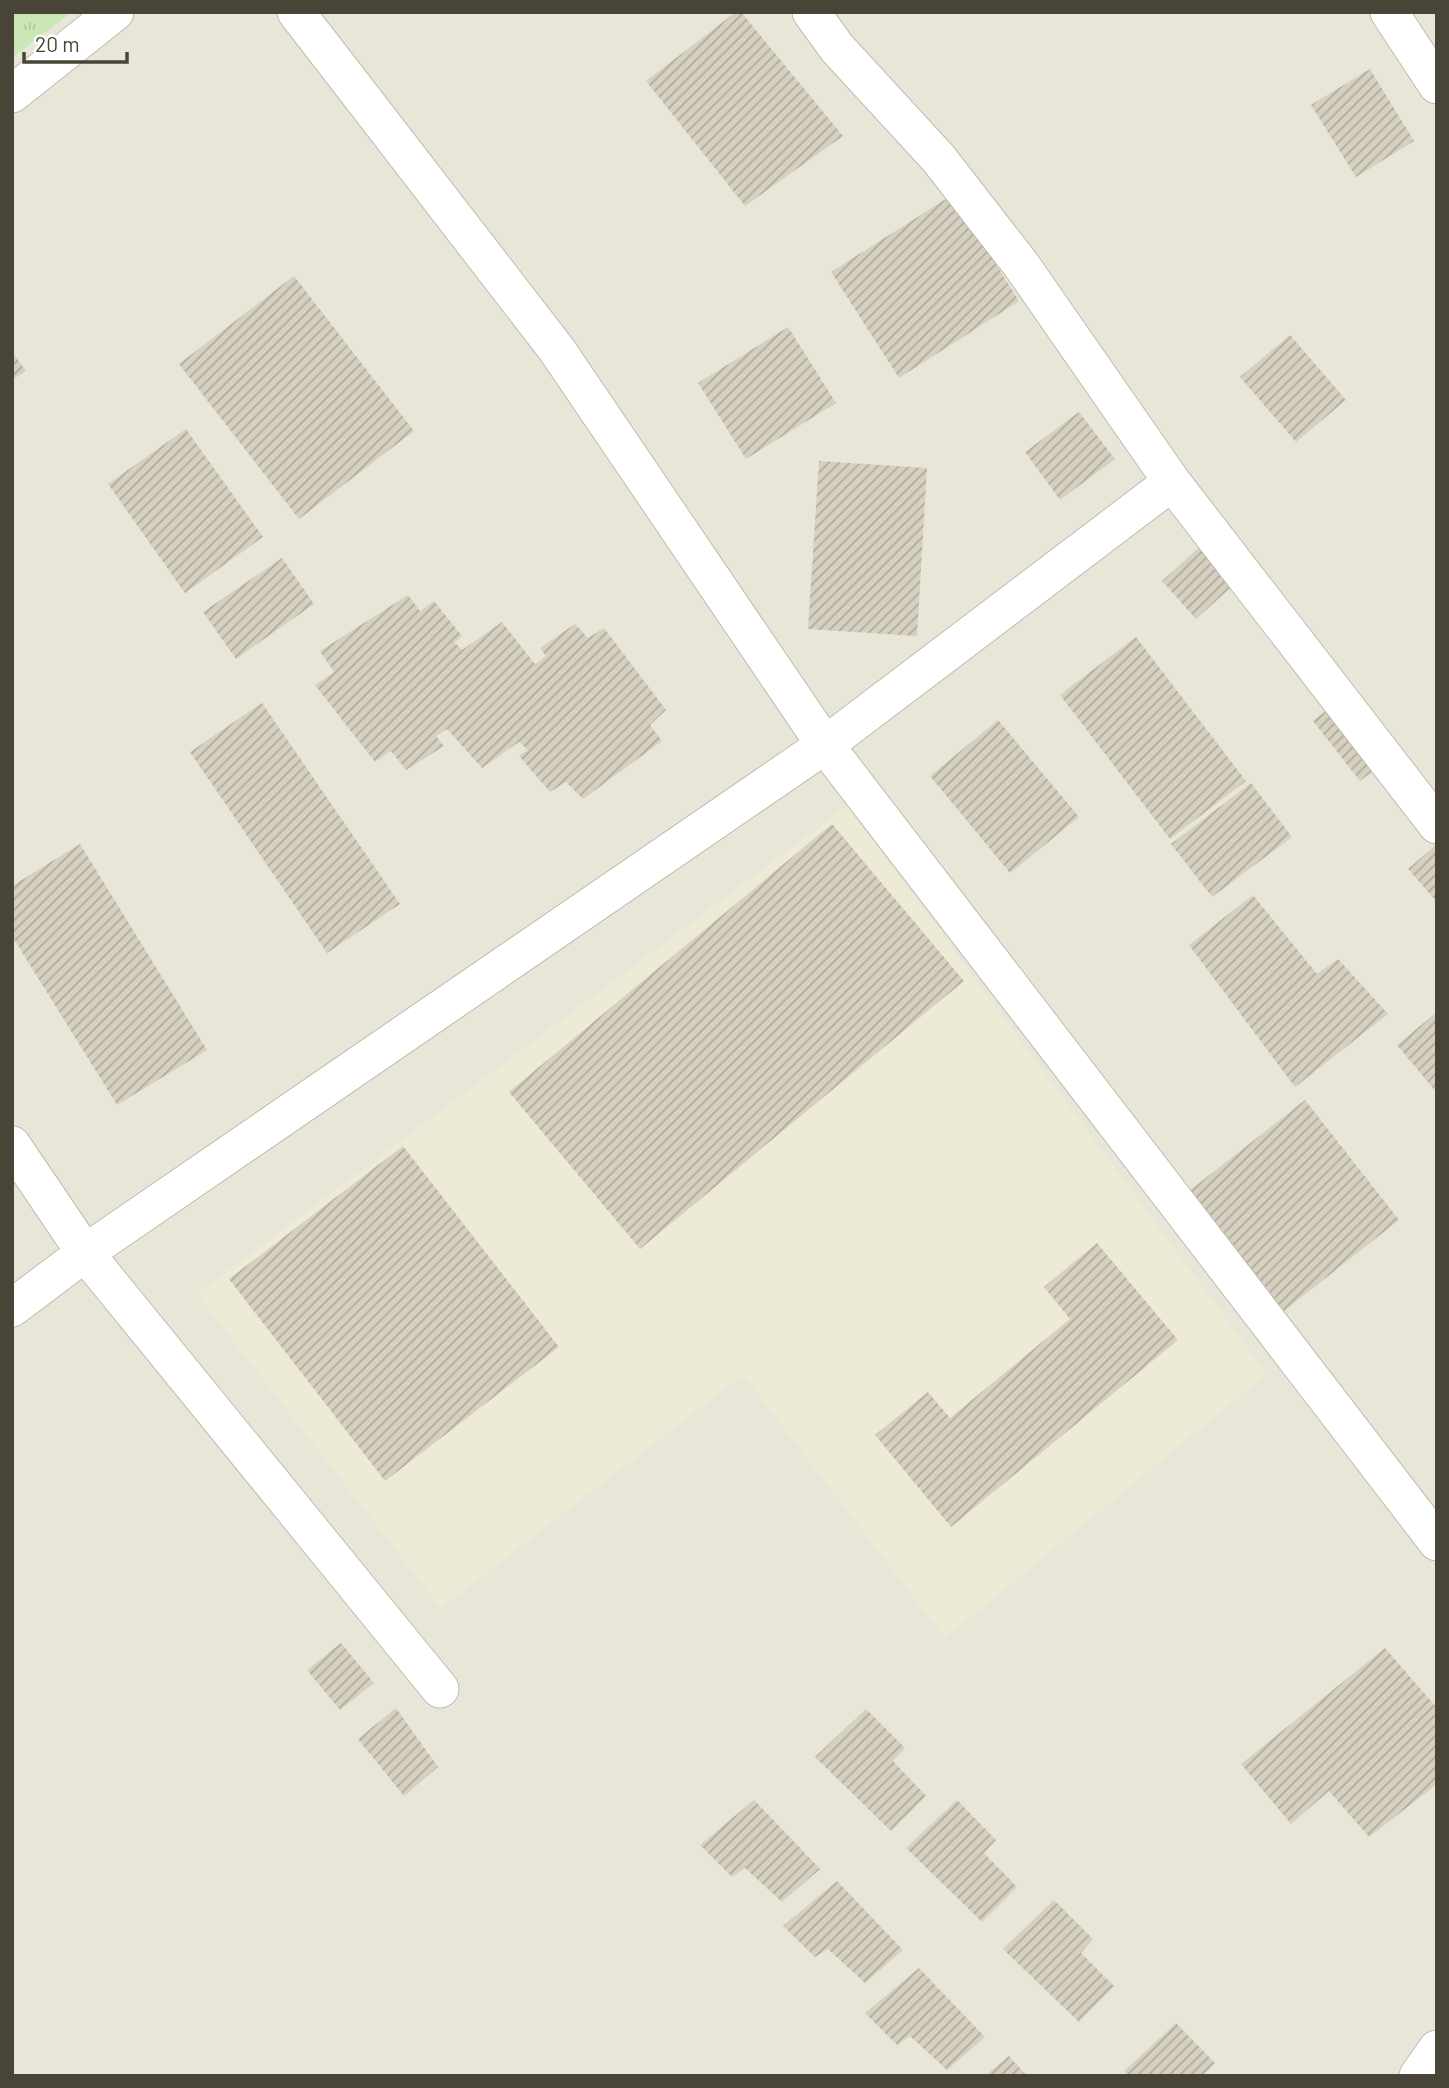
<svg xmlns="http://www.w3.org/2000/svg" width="1449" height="2088" font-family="Barlow,sans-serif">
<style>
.residential{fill:#e8e6d9}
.education{fill:#edead5}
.park{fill:url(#park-tufts)}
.building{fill:url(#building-hatch)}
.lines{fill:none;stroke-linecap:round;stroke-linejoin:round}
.minor-casing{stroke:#c0bcad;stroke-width:39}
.minor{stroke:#fff;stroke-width:37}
</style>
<defs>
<pattern id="park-tufts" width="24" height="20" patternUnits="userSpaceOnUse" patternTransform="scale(1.75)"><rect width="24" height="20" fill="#cae7b5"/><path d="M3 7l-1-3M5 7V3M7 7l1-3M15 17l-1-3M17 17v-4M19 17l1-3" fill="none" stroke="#afc79c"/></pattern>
<pattern id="building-hatch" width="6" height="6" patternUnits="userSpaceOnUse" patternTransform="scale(1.75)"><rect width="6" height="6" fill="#d6d0c0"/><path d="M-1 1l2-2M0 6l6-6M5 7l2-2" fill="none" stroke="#b0aa9d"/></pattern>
</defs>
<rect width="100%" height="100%" fill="#f5f3ea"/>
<!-- residential -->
<path class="residential" d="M 12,12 L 1437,12 L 1437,2076 L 12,2076 Z"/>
<!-- education -->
<path class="education" d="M 847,806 L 1267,1374 L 945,1638 L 743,1375 L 441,1608 L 197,1294 Z"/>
<!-- park -->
<path class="park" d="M 12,12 L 72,12 L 12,58 Z"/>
<!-- building -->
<path class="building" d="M 736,12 L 741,12 L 843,136 L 745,206 L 646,81 Z
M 1370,69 L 1414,141 L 1356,177 L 1311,105 Z
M 952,195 L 1019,301 L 899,378 L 831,272 Z
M 294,276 L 414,431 L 299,519 L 179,364 Z
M 788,327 L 836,403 L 746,459 L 698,383 Z
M 1290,335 L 1346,400 L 1296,442 L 1240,377 Z
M 12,351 L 26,371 L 12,380 Z
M 1079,412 L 1115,459 L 1060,500 L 1025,452 Z
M 186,429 L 263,537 L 185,593 L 108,484 Z
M 819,461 L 927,468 L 917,636 L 808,629 Z
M 1202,545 L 1236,583 L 1196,619 L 1162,581 Z
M 282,558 L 314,604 L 236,659 L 203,612 Z
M 408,595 L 420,611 L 434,601 L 462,636 L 454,642 L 462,650 L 502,622 L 535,664 L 546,656 L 540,648 L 575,624 L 588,638 L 604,628 L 666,710 L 650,725 L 662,741 L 583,799 L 566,782 L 550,792 L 519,756 L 528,750 L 519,742 L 482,768 L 447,729 L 436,736 L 444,746 L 406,770 L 391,751 L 375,762 L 315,685 L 334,672 L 320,651 Z
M 1136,637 L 1246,781 L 1170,839 L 1060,695 Z
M 1338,701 L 1385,762 L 1360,781 L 1313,721 Z
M 262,703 L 400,904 L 327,953 L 190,752 Z
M 998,720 L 1079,817 L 1010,873 L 930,776 Z
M 1251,783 L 1292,837 L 1212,897 L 1171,844 Z
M 832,824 L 964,981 L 640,1249 L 509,1092 Z
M 80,844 L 207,1050 L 117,1105 L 12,936 L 12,886 Z
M 1437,844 L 1437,902 L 1408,869 Z
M 1253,895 L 1317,974 L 1338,959 L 1388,1014 L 1295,1087 L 1189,945 Z
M 1437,1012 L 1437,1093 L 1397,1045 Z
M 1305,1100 L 1399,1220 L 1284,1311 L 1189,1191 Z
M 403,1146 L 559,1347 L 385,1481 L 229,1279 Z
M 1097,1243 L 1178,1340 L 951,1527 L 875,1435 L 928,1392 L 950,1418 L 1070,1319 L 1044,1287 Z
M 341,1643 L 374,1683 L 340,1710 L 307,1670 Z
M 1385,1648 L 1437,1708 L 1437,1784 L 1369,1837 L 1329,1791 L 1291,1824 L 1241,1764 Z
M 396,1708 L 438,1767 L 404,1796 L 358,1739 Z
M 866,1709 L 905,1748 L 893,1761 L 926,1796 L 891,1831 L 815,1757 Z
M 754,1800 L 820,1869 L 782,1902 L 745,1868 L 732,1877 L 700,1845 Z
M 957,1800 L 996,1840 L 984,1853 L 1017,1887 L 982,1922 L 906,1848 Z
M 837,1881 L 903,1950 L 865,1983 L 828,1949 L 815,1957 L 783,1926 Z
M 1054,1900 L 1093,1939 L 1081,1953 L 1114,1986 L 1079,2022 L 1003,1949 Z
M 919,1968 L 985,2037 L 947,2070 L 910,2036 L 897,2045 L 865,2013 Z
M 1176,2023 L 1215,2063 L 1202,2076 L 1128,2076 L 1124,2071 Z
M 1009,2056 L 1027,2076 L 985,2076 Z"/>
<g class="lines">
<!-- minor casing -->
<g class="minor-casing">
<path id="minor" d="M 296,12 L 557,350 L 825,745 L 1437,1542
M 811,12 L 837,48 L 939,159 L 1022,266 L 1172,482 L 1437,825
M 1389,12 L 1437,85
M 12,94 L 115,12
M 12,1145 L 85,1253 L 440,1689
M 12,1308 L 85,1253 L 825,745 L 1172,482
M 1418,2076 L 1437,2049"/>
</g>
<!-- minor -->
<use href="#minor" class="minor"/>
</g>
<!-- border -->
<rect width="1449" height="2088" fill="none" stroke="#494438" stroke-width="28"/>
<!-- scale -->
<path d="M24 52v10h103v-10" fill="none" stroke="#494438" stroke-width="3.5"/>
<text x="35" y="52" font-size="21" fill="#494438" stroke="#ffffff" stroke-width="5" paint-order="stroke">20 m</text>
</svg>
